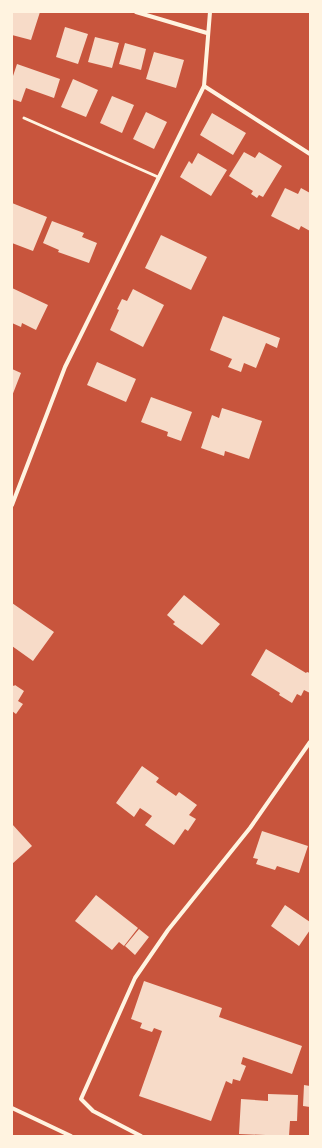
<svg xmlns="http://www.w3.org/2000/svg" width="322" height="1148" font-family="Figtree,sans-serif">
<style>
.building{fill:#f7dbc8}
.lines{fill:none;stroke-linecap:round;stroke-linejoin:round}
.service{stroke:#fff3e0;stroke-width:3}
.minor{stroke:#fff3e0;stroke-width:4}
</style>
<rect width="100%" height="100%" fill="#c8553d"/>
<!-- building -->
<path class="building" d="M 12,12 L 40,12 L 31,40 L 12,35 Z
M 65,27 L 88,34 L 78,64 L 56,57 Z
M 95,37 L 119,43 L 112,68 L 88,62 Z
M 125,43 L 146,49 L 141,70 L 119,64 Z
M 154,52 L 184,60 L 176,88 L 146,79 Z
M 17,64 L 60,79 L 54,98 L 26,88 L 21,102 L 12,99 L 12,79 Z
M 73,79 L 98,90 L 86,117 L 61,107 Z
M 112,96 L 134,105 L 122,133 L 100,123 Z
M 146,112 L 167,122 L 154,149 L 133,139 Z
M 212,113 L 246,133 L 233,155 L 200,135 Z
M 244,152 L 255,158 L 259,152 L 282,166 L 263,197 L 259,195 L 257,198 L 251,194 L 253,191 L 229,176 Z
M 198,153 L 227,170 L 211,196 L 180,177 L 189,161 L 192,164 Z
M 285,188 L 298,194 L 301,188 L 310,193 L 310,231 L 301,226 L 299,230 L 271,216 Z
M 12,203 L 47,217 L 33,251 L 12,243 Z
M 52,221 L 84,233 L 82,237 L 97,243 L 89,263 L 58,252 L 59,250 L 43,243 Z
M 161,235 L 207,257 L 191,290 L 145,268 Z
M 12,288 L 48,305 L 36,330 L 22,323 L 21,327 L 12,323 Z
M 133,289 L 164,305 L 143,347 L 110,330 L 119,310 L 117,309 L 122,299 L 127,301 Z
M 223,316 L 280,338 L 277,348 L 266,343 L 256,368 L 244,363 L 241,372 L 228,367 L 232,359 L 210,350 Z
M 97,362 L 136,379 L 126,402 L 87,385 Z
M 12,369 L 21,373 L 12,396 Z
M 151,397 L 192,412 L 181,441 L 167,436 L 168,432 L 141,422 Z
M 222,408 L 262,421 L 249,459 L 225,451 L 224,456 L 201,448 L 212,415 L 219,418 Z
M 184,595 L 220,624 L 202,645 L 173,624 L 175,622 L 167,615 Z
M 12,603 L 54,632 L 33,661 L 12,646 Z
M 266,649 L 306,673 L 307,672 L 310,673 L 310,693 L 304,690 L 301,696 L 297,694 L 292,703 L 279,695 L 280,693 L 251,675 Z
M 12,685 L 14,686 L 15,685 L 24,691 L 18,701 L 23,704 L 16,714 L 12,711 Z
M 142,766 L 159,778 L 156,782 L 176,796 L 179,792 L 197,805 L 189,815 L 196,819 L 188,831 L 185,829 L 174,845 L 145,825 L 152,816 L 140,808 L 134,817 L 116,803 Z
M 12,824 L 32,846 L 12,864 Z
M 262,831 L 308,846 L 299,873 L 277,866 L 275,870 L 256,864 L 258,859 L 253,858 Z
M 96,895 L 138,928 L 124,946 L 119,942 L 112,950 L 75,921 Z
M 285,905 L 310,922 L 310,930 L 299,946 L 271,926 Z
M 139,929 L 149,937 L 135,955 L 125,946 Z
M 144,981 L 222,1008 L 219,1017 L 302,1046 L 292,1074 L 243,1057 L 241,1064 L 246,1066 L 240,1081 L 233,1079 L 232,1084 L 226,1081 L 211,1121 L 139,1096 L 162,1031 L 154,1028 L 152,1032 L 140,1028 L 142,1023 L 131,1019 Z
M 304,1085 L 310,1086 L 310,1107 L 303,1106 Z
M 268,1094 L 298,1095 L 297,1121 L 290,1121 L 289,1136 L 239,1134 L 241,1099 L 268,1101 Z"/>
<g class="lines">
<!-- service -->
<path class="service" d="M 24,118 L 158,177"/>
<!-- minor -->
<path class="minor" d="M 136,12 L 207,33
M 204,86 L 310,154
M 12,505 L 65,367 L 204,86 L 210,12
M 12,1108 L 71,1136
M 141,1136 L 93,1111 L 81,1099 L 135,978 L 168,930 L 250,828 L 310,742"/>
</g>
<!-- border -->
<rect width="322" height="1148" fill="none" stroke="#fff3e0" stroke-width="26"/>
</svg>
